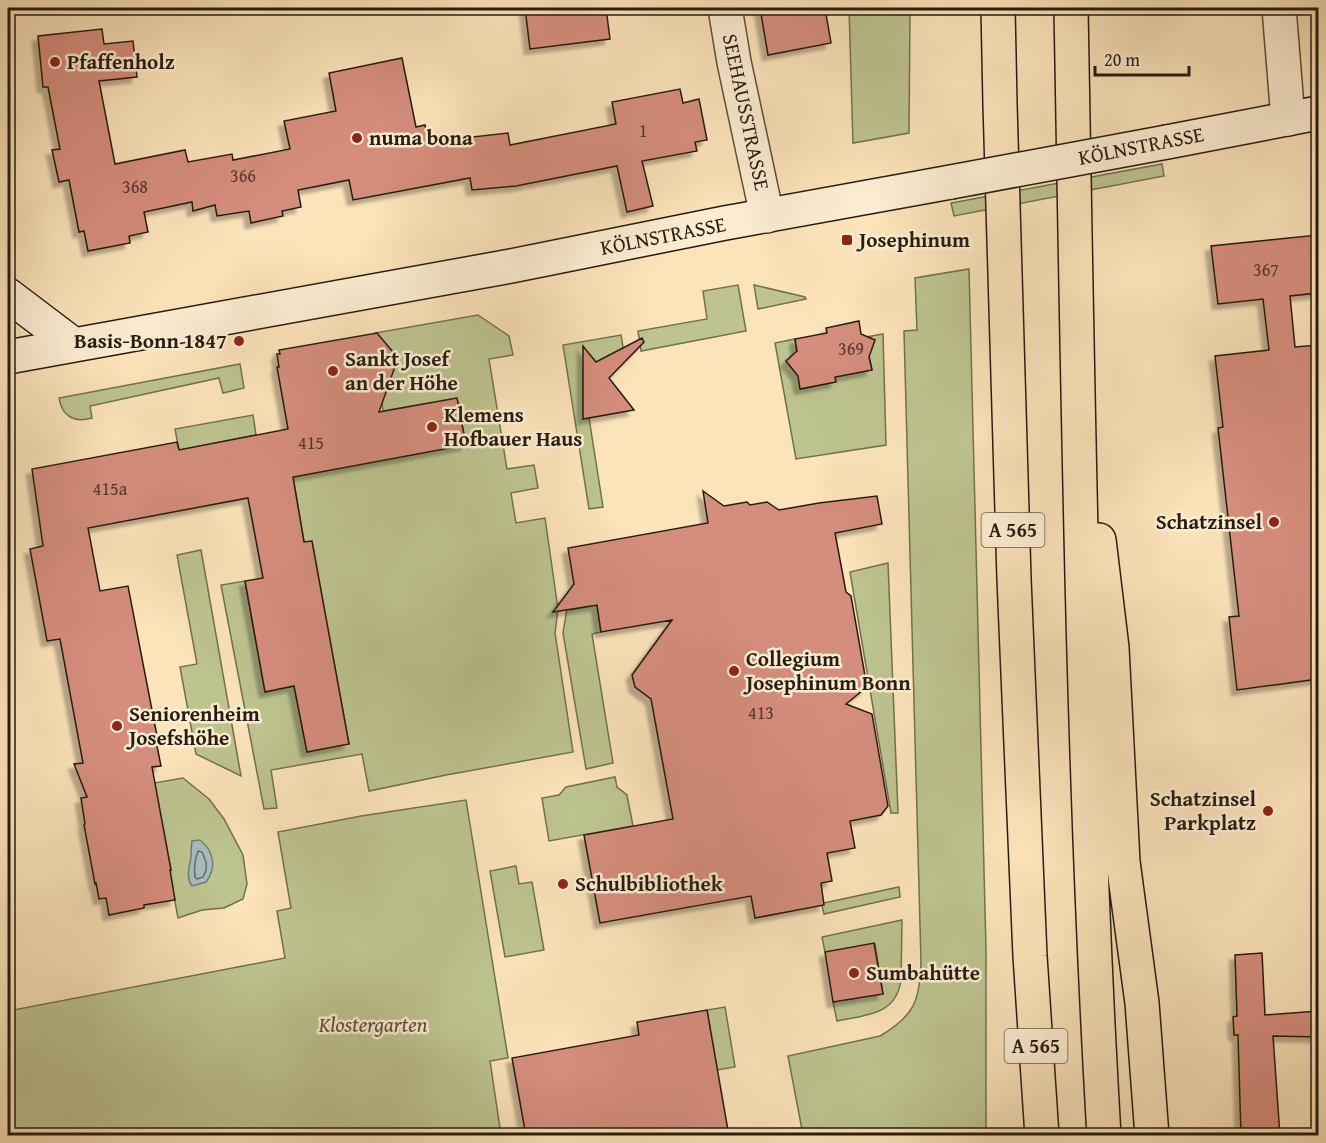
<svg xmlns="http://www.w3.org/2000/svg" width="1326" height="1143" font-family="'Gentium Book Plus',serif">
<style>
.green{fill:#bdc490;stroke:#727050;stroke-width:1.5}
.water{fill:#a5bbbb;stroke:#727b77;stroke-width:1.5}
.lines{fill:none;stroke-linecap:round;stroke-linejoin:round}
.shore{stroke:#666c66;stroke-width:1.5}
.building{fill:#d58d7d;stroke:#261c11;stroke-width:1.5;filter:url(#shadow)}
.street-casing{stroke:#5b4e3b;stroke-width:36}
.secondary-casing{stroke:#261c11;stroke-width:36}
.highway-casing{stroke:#261c11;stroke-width:36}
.street{stroke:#fcedd2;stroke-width:33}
.secondary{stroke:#fcedd2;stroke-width:33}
.highway{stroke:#fbe3ba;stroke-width:33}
.secondary-bridge-casing{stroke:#261c11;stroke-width:36;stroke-linecap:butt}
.secondary-bridge{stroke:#fcedd2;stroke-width:33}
.poi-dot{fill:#8f2418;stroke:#fcedd2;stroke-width:2}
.labels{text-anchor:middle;stroke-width:5;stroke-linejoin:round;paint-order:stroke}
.number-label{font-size:18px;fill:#52382c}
.shield{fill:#fcedd2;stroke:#665b4b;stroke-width:1.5}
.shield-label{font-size:20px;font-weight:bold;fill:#261c11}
.poi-label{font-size:21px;font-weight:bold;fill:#261c11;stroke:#fcedd2;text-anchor:start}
.street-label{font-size:21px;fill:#261c11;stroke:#fcedd2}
.park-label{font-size:21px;font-style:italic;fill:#534e37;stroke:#fcedd2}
</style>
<defs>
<filter id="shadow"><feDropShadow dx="-5.5" dy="5.5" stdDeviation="1.5" flood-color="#0004"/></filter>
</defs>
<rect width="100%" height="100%" fill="#fbe3ba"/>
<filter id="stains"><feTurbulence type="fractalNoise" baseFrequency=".00333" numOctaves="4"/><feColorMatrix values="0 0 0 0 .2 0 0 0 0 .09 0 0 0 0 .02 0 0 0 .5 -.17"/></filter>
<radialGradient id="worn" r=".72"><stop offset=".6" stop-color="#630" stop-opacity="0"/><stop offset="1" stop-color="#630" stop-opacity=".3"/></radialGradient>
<!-- green -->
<path class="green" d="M 849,8 L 910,8 L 909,133 L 853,143 Z
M 1162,164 L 1164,176 L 954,216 L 951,203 Z
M 969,269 L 986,950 L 986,1135 L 803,1135 L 788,1056 L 880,1036 C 914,1016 920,1001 921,962 L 904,331 L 917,330 L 915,278 Z
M 738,285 L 746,331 L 641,351 L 638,331 L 707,319 L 703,291 Z
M 754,285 L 805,297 L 806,299 L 758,309 Z
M 478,315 L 509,336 L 513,355 L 489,359 L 507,469 L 534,465 L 538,488 L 511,493 L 516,523 L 545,518 L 558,609 L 555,633 L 573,752 L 446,775 L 369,791 L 362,754 L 271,770 L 277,808 L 264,809 L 221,585 L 245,581 L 265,691 L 294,686 L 307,751 L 349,744 L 312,542 L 304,542 L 293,477 L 466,445 L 457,398 L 383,411 C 379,385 380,359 375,333 Z
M 883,334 L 886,445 L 796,459 L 775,343 L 795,339 C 798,356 797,372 801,389 L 835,382 L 835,377 L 872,370 L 868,351 L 872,348 L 873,343 L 871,338 L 866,337 Z
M 621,335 L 624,353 L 583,369 L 583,418 L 589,418 L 603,507 L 589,509 L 563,345 Z
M 240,364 L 244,388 L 223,393 L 219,378 L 90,406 L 92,418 C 75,423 62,417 59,398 Z
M 253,415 L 256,435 L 179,450 L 175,429 Z
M 201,550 L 241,776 L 196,754 L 180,667 L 197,664 L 177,555 Z
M 888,563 L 898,813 L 891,813 L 850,572 Z
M 597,605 L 601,632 L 592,634 L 613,763 L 586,769 L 563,633 L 567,608 L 570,610 Z
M 615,777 L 617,787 L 627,795 L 633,826 L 549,841 L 542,798 L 559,795 L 566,787 Z
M 183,778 L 209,799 L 224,819 L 243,855 L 247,884 L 243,899 L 224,908 L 202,910 L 178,918 L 169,870 L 171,870 L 154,783 Z
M 466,800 L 508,1058 L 490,1061 L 501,1135 L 8,1135 L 8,1011 L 285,958 L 277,911 L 291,908 L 278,832 L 361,816 Z
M 516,866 L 519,884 L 532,882 L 544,950 L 505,957 L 490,871 Z
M 899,887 L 900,897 L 824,914 L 822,906 L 824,903 Z
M 902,920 L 901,980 C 896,1016 865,1015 837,1021 L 833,1002 L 883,994 L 875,944 L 825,952 L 822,937 Z
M 725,1007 L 735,1067 L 717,1070 L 707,1010 Z"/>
<!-- water -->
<path class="water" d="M 200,840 C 214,851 217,868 206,882 L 192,886 C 185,876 190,867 191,856 C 191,851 191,847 192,841 Z"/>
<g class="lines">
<!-- shore -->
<path class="shore" d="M 198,851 L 202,852 C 206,861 209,867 203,877 L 197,879 L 195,877 C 194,869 195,859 198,851 Z"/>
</g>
<!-- building -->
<path class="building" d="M 525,8 L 606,8 L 610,39 L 530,49 Z
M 760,8 L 825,8 L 831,43 L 768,55 Z
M 102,29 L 104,44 L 133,41 L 137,77 L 99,81 L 115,164 L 185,150 L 188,162 L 232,154 L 233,160 L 290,149 L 284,121 L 336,111 L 329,73 L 402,58 L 416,127 L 425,125 L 428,142 L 508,133 L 510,145 L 616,124 L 612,102 L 680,89 L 683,103 L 699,99 L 707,140 L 695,142 L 697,151 L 642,161 L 653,206 L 627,212 L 617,166 L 516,186 L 472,190 L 470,178 L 353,200 L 349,180 L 298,190 L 301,207 L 282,211 L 283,216 L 251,223 L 249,211 L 217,216 L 215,205 L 193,211 L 192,202 L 144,212 L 148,232 L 129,236 L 130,243 L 88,251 L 84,231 L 79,232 L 69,180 L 59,182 L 52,150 L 60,149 L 48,87 L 43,87 L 38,36 Z
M 1318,235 L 1318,293 L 1290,296 L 1295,347 L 1318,345 L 1318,679 L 1237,690 L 1229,617 L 1239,616 L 1218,428 L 1223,427 L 1215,356 L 1269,350 L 1263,299 L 1218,304 L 1211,246 Z
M 859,321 L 861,334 L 875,340 L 869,357 L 872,370 L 835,377 L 836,382 L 800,389 L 798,376 L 786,361 L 797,351 L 795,339 L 827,333 L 826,328 Z
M 377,333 L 398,358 L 379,412 L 457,398 L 466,445 L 293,477 L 304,542 L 312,541 L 349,744 L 307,752 L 294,686 L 265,692 L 245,581 L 263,578 L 248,498 L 88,528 L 100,591 L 128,586 L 158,741 L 156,741 L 161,766 L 152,767 L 171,870 L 170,870 L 175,900 L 144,905 L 144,908 L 109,915 L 106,898 L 99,899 L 96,883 L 95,884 L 84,825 L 85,824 L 81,798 L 87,797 L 74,764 L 83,763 L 60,639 L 47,641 L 30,549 L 43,546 L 32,469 L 177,442 L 179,450 L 288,429 L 277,367 L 279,367 L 277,354 L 280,354 L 279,350 Z
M 642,338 L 644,342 L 609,378 L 634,410 L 583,419 L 583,346 L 596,362 Z
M 703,491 L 724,506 L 747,502 L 750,505 L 767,502 L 779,510 L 819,503 L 877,496 L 882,524 L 835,533 L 846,592 L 851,596 L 867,687 L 846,704 L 872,714 L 888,806 L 881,815 L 850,821 L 855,848 L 827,853 L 832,881 L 821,883 L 824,905 L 755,918 L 751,896 L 600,923 L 584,835 L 673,819 L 651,699 L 635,687 L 632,675 L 672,620 L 601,632 L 597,605 L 553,612 L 574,584 L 568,548 L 708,523 Z
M 874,943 L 883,994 L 833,1002 L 825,952 Z
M 1262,953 L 1265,1015 L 1318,1011 L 1318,1037 L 1273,1036 L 1280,1136 L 1241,1136 L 1238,1035 L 1234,1035 L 1233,1017 L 1237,1016 L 1235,955 Z
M 707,1010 L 729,1136 L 526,1136 L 512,1058 L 639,1035 L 637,1022 Z"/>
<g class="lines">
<!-- street casing -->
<g class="street-casing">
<path id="street" d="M 725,8 L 734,62 L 767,216
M 1279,8 L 1288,119"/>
</g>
<!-- secondary casing -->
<g class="secondary-casing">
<path id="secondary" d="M 1167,142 L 1318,113
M 8,295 L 74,345
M 8,357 L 511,266 L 725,223 L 951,182"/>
</g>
<!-- highway casing -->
<g class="highway-casing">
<path id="highway" d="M 998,8 L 1000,104 L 1014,579 L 1030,956 L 1042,1136
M 1071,8 C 1078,384 1082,760 1104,1136
M 1099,540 L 1112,648 L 1123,862 L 1142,1003 L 1152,1136"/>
</g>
<!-- street -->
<use href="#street" class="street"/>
<!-- secondary -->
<use href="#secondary" class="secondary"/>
<!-- highway -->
<use href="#highway" class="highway"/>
<!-- secondary-bridge casing -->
<g class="secondary-bridge-casing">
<path id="secondary-bridge" d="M 951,182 L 1167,142"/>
</g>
<!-- secondary-bridge -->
<use href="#secondary-bridge" class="secondary-bridge"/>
</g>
<!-- markers -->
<g class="poi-dot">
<circle cx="55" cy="62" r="6"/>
<circle cx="357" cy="138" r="6"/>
<rect x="841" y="234" width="12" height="12" rx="3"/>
<circle cx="239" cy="341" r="6"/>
<circle cx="333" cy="371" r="6"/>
<circle cx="432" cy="427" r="6"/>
<circle cx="1274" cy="522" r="6"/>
<circle cx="734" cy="671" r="6"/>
<circle cx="117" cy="726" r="6"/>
<circle cx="1268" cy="811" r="6"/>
<circle cx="563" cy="884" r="6"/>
<circle cx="854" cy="973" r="6"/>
</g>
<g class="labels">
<!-- number labels -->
<g class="number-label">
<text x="643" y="137">1</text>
<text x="243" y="182">366</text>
<text x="135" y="193">368</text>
<text x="1266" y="276">367</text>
<text x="851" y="355">369</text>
<text x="311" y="449">415</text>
<text x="110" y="495">415a</text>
<text x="761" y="719">413</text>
</g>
<!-- shield labels -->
<g class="shield">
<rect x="981.5" y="513" width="63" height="34" rx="4.5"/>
<rect x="1004.5" y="1029" width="63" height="34" rx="4.5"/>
</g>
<g class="shield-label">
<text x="1013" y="537">A 565</text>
<text x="1036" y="1053">A 565</text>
</g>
<!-- poi labels -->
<g class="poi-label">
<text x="67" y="69">Pfaffenholz</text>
<text x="369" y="145">numa bona</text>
<text x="859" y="247">Josephinum</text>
<text x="227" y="348" text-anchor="end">Basis-Bonn 1847</text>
<text x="345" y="366">Sankt Josef<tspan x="345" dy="24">an der Höhe</tspan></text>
<text x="444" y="422">Klemens<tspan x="444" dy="24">Hofbauer Haus</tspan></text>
<text x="1262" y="529" text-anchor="end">Schatzinsel</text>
<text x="746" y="666">Collegium<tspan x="746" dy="24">Josephinum Bonn</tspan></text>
<text x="129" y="721">Seniorenheim<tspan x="129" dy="24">Josefshöhe</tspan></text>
<text x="1256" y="806" text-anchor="end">Schatzinsel<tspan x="1256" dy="24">Parkplatz</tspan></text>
<text x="575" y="891">Schulbibliothek</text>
<text x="866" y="980">Sumbahütte</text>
</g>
<!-- street labels -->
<g class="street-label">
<text transform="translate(746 112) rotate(78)" y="7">SEEHAUSSTRASSE</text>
<text transform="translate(1141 146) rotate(-11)" y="7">KÖLNSTRASSE</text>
<text transform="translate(663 236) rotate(-11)" y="7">KÖLNSTRASSE</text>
</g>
<!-- park labels -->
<g class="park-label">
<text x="373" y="1032">Klostergarten</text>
</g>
</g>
<!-- margin -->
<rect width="1326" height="1143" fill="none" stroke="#fbe3ba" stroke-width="30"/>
<rect x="9" y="9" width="1308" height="1125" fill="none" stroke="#261c11" stroke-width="3"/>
<rect x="15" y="15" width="1296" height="1113" fill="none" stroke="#261c11" stroke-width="1.5"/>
<!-- scale -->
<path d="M1095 66v9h94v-9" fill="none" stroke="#261c11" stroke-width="3"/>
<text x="1104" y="66" font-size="18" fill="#261c11" stroke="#fcedd2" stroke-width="4.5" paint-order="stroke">20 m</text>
<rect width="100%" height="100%" filter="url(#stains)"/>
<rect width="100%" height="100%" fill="url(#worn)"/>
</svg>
